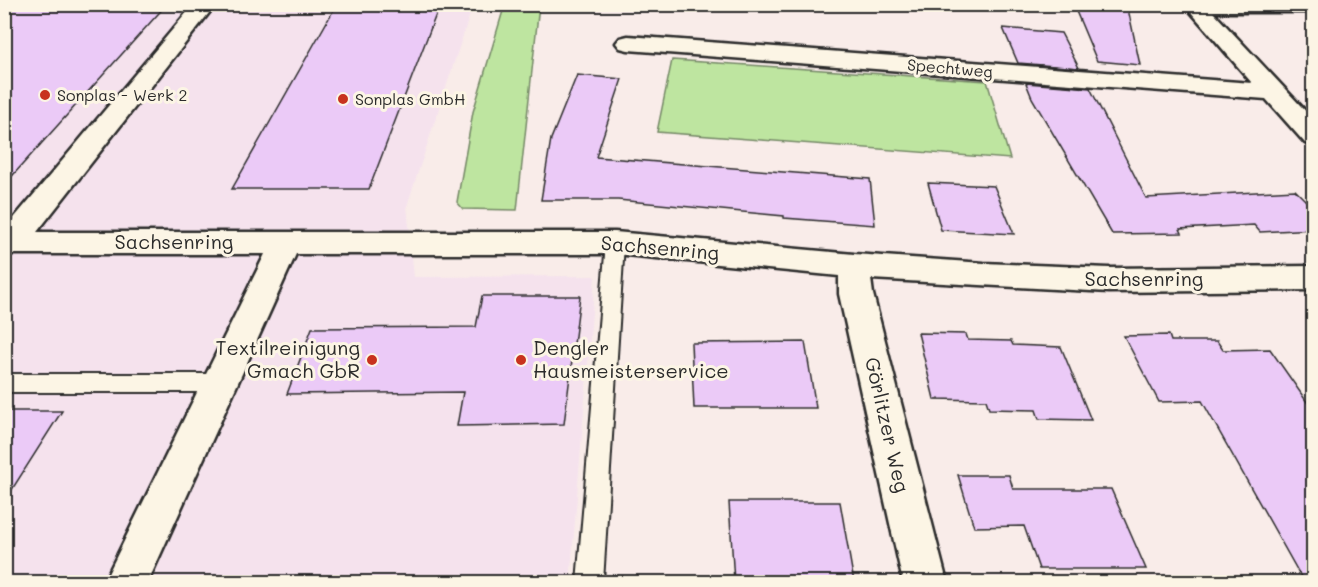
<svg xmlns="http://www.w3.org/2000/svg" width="1318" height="587" font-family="Mali,sans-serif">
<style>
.built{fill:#f5e2ed}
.green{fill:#bee5a0;stroke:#748866;stroke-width:1.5}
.building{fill:#ebcaf7;stroke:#2b2b2b;stroke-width:1.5}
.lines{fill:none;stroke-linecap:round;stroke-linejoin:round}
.lane-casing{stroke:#2b2b2b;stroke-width:4}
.street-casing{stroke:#2b2b2b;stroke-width:5}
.lane{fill:#fcf5e5;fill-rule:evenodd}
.street{fill:#fcf5e5;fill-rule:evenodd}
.poi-dot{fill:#c8321e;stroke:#fcf5e5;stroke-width:2}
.labels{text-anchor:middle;stroke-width:6;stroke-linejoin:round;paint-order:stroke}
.far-street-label{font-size:16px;fill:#2b2b2b;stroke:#fcf5e5}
.far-poi-label{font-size:16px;fill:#2b2b2b;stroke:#fcf5e5;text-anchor:start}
.street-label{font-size:20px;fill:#2b2b2b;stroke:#fcf5e5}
.poi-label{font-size:20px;fill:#2b2b2b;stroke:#fcf5e5;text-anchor:end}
</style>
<rect width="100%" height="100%" fill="#f9ece9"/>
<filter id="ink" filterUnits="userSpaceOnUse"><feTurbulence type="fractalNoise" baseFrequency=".0167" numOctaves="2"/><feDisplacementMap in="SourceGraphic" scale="12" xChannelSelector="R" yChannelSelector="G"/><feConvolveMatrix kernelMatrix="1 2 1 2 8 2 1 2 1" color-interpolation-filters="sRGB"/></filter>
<g filter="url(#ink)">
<!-- built -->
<path class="built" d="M 4,5 L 473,5 L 407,206 L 414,277 L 595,276 L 570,582 L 5,582 Z"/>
<!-- green -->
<path class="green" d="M 505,4 L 539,5 L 517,210 L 463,209 L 457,202 L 473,112 Z
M 672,60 L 987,81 L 1010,159 L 657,132 Z"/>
<!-- building -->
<path class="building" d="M 4,4 L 167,4 L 4,185 Z
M 337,4 L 440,4 L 369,189 L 232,189 Z
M 1073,4 L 1127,4 L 1140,65 L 1097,61 Z
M 1003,28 L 1061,33 L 1079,68 L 1018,63 Z
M 577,75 L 622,79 L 596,157 L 870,179 L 875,225 L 784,218 L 784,216 L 618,200 L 541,200 L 551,139 Z
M 1026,83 L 1090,88 L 1146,198 L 1295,190 L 1314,209 L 1314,229 L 1260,232 L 1254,225 L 1180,229 L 1182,233 L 1112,234 L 1032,98 Z
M 928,183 L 994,186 L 1014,234 L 941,230 Z
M 482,296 L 580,296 L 564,424 L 457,426 L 463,392 L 287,394 L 312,328 L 476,327 Z
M 918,333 L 966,334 L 968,340 L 1011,341 L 1013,345 L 1061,347 L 1091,420 L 1039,419 L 1036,410 L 989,409 L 986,400 L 934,399 Z
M 1169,335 L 1171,341 L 1217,341 L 1223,350 L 1270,349 L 1314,412 L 1314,582 L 1304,582 L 1202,401 L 1159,402 L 1124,336 Z
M 805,342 L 816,408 L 694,408 L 691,343 Z
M 4,411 L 62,411 L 4,502 Z
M 958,475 L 1009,475 L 1013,489 L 1111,489 L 1146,569 L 1039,569 L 1024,526 L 974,527 Z
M 729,502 L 840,502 L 854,582 L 734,582 Z"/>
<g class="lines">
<!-- lane casing -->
<g class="lane-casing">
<path id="lane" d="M 615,236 L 621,238 L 624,243 L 603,582 L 577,582 L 606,243 L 609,238 Z
M 4,374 L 219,374 L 227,377 L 230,383 L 227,389 L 219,392 L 4,392 Z"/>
</g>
<!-- street casing -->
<g class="street-casing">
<path id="street" d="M 194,4 L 216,4 L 37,232 L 615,232 L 854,254 L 984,263 L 1109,268 L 1314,266 L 1314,290 L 1109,292 L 871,279 L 873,294 L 947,582 L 903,582 L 839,294 L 839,276 L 615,254 L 296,254 L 148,582 L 104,582 L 265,254 L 4,254 L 4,230 Z
M 1184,4 L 1314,4 L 1314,12 L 1213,12 L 1314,120 L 1314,145 L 1305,143 L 1266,99 L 628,50 L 620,48 L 616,43 L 620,38 L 628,36 L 1252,83 Z"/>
</g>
<!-- lane -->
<use href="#lane" class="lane"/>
<!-- street -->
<use href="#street" class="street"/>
</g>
</g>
<!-- markers -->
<g class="poi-dot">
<circle cx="45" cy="95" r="6"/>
<circle cx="343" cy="99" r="6"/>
<circle cx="372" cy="360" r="6"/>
<circle cx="521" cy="360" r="6"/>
</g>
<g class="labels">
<!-- far-street labels -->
<g class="far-street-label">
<text transform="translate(950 68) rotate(5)" y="6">Spechtweg</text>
</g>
<!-- far-poi labels -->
<g class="far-poi-label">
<text x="57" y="101">Sonplas - Werk 2</text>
<text x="355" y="105">Sonplas GmbH</text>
</g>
<!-- street labels -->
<g class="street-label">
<text x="174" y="249">Sachsenring</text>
<text transform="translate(660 248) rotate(5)" y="7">Sachsenring</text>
<text x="1144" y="286">Sachsenring</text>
<text transform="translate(887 425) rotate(77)" y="7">Görlitzer Weg</text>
</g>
<!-- poi labels -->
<g class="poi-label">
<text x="360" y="355">Textilreinigung<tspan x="360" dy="23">Gmach GbR</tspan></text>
<text x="533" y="355" text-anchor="start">Dengler<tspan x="533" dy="23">Hausmeisterservice</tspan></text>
</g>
</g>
<!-- margin -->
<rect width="1318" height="587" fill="none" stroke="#fcf5e5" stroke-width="24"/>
<rect x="12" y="12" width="1294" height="563" fill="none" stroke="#2b2b2b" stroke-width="2" filter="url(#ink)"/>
</svg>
